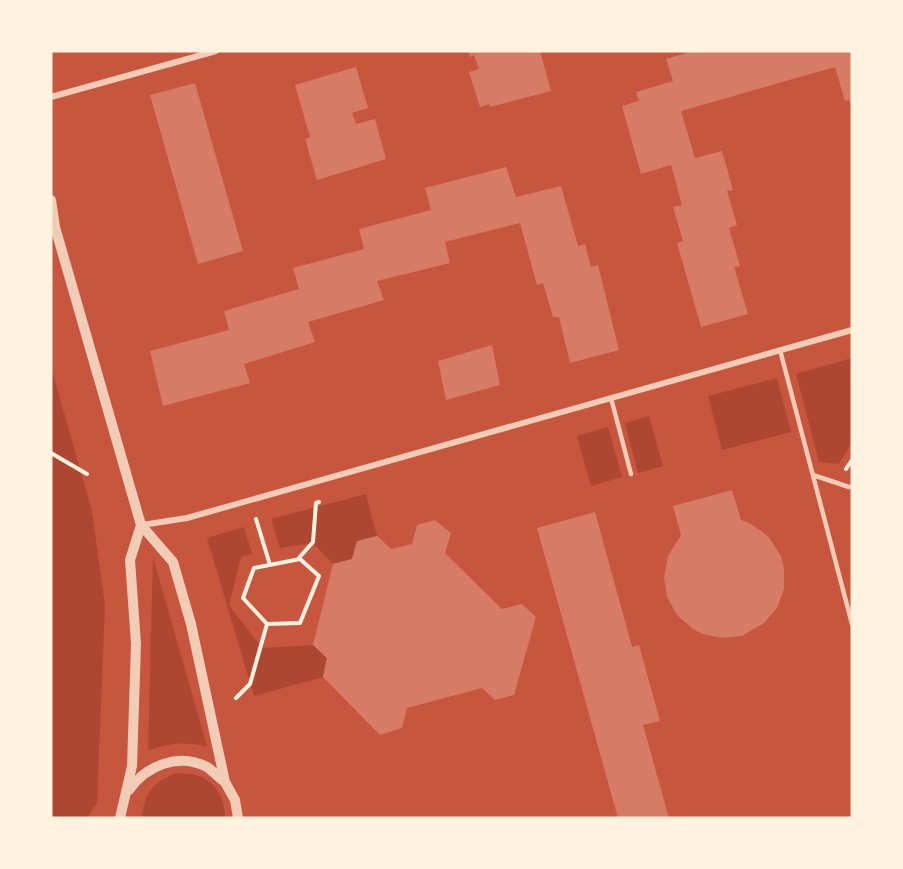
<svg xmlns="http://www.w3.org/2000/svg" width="903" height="869" font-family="'Noto Sans',sans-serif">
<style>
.green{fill:#ae4732}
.building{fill:#d67c66}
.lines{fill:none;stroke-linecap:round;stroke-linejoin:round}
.path{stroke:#fff3e0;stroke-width:4}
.service{stroke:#f1ccb7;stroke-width:4.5}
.minor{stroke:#f1ccb7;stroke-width:6}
.tertiary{stroke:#f1ccb7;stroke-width:10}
</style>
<rect width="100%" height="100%" fill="#c8553d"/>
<!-- green -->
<path class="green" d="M 852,358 L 852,442 L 839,464 L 819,462 L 796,374 Z
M 51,367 L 92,511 L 105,605 L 97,803 L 87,818 L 51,818 Z
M 777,378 L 791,432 L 722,450 L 708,396 Z
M 649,416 L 663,466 L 638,473 L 625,423 Z
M 608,427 L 622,477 L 591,486 L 577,436 Z
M 366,494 L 377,536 L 358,541 L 352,559 L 333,564 L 313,543 L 280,548 L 271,519 Z
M 244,527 L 252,554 L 241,557 L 229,605 L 262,648 L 313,645 L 327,658 L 323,677 L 254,696 L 207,538 Z
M 153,557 L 207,746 C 184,742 170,742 148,751 Z
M 176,773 C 183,774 190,773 196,775 C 215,780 226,800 225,818 L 142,818 C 144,793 153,782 176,773 Z"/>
<!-- building -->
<path class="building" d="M 468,51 L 540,51 L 551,91 L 490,107 L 489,104 L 480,107 L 469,72 L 479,69 L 474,55 L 470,57 Z
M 693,51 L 852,51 L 852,108 L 849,100 L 845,101 L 835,67 L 681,111 L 695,158 L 722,151 L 733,190 L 727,191 L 737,225 L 729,228 L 740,266 L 734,267 L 748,314 L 701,327 L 677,243 L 683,241 L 673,207 L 682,205 L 671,165 L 641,174 L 622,106 L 639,101 L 636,92 L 673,81 L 666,59 Z
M 356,67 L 368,108 L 352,113 L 356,124 L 375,119 L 386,159 L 317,180 L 305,139 L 310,137 L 295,85 Z
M 195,83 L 243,251 L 198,264 L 150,95 Z
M 506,167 L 516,197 L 561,186 L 578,246 L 585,244 L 591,267 L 598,265 L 619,350 L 570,363 L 559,317 L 553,317 L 543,283 L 537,285 L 520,223 L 445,242 L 450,263 L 377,281 L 384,300 L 308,322 L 315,342 L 244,364 L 250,383 L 163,406 L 150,351 L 229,330 L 224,311 L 299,289 L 293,268 L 364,249 L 359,229 L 431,210 L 425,188 Z
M 492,345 L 500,385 L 446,400 L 438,361 Z
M 732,490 L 741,520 L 751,524 L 768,536 L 781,556 L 784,568 L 784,589 L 777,608 L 764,623 L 742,636 L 722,638 L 702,634 L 692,628 L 677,615 L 667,597 L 664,577 L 668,556 L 681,535 L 673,506 Z
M 595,512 L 632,647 L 639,645 L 660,721 L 643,725 L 669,818 L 618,818 L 537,528 Z
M 435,520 L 451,533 L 445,553 L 502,609 L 522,604 L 536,617 L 514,695 L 495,700 L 482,688 L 407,708 L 402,728 L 380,735 L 323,677 L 327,658 L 313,645 L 333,564 L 352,559 L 357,541 L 377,536 L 391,549 L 412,544 L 417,525 Z"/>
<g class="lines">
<!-- path -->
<path class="path" d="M 51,453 L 87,474
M 846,469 L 852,460
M 256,519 L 270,565
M 298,559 L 313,542 L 316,503 L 319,502
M 236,698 L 250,684 L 267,624 L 300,623 L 319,576 L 300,559 L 254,568 L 243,598 L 267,624"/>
<!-- service -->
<path class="service" d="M 780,350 L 852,624
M 611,398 L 631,474
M 813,475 L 849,487"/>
<!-- minor -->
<path class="minor" d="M 51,97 L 216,51
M 142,525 L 187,518 L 852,330"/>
<!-- tertiary -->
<path class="tertiary" d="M 51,200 L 55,227 L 141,525 L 173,562 L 191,624 L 225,782 L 235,800 L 238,818
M 129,790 C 146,766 178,752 207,767 C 213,771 219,778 225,782
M 120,818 L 132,766 L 136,644 L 130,560 L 141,525"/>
</g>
<!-- border -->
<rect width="903" height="869" fill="none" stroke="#fff3e0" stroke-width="105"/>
</svg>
